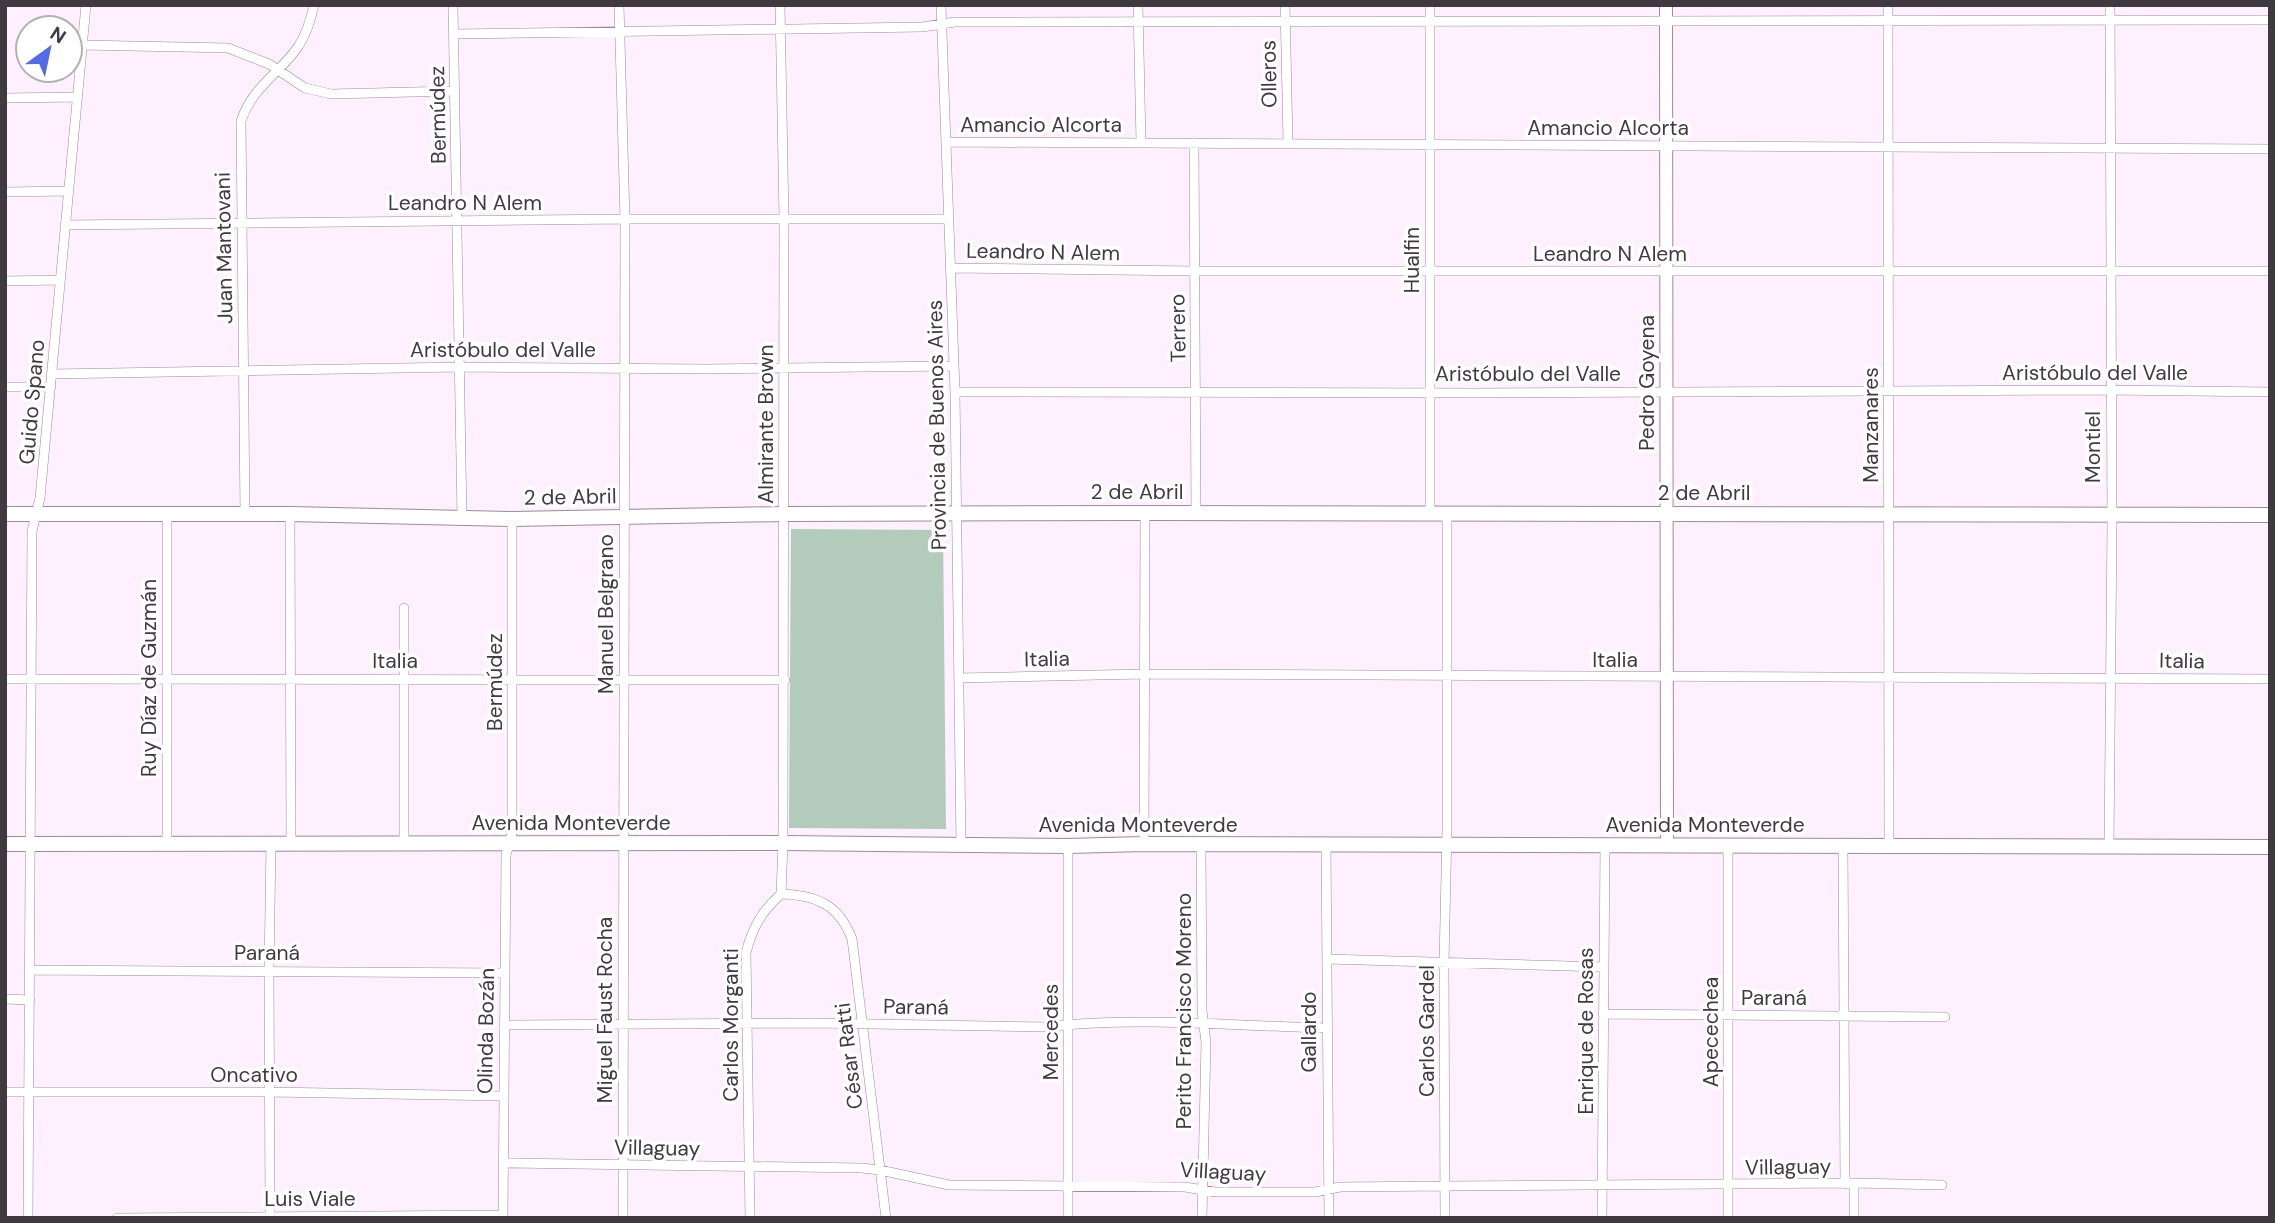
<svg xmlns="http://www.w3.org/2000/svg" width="2275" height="1223" font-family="'DM Sans',sans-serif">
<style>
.green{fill:#b3cbba}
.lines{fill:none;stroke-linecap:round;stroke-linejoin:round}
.minor-casing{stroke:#9b8b9b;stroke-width:10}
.tertiary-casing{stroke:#9b8b9b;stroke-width:14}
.primary-casing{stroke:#9b8b9b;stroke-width:16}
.minor{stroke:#fff;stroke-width:9}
.tertiary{stroke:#fff;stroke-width:12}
.primary{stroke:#fff;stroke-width:14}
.labels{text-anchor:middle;stroke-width:7;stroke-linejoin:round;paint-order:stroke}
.street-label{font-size:21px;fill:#403a40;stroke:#fff}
</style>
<rect width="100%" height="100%" fill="#fef0fe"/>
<!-- green -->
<path class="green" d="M 791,529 L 943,530 L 946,829 L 789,828 Z"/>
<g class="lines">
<!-- minor casing -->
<g class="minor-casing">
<path id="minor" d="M 453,5 L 462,518
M 619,5 L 625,219 L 623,1218
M 941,5 L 955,392 L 961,844
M 1138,5 L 1141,143
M 1285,5 L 1288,142
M 1430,5 L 1430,515
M 1888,5 L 1889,846
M 454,34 L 922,27 L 955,22 L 2270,20
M 83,45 L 228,48 L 269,64 L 305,88 L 331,94 L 454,91
M 5,98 L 77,97
M 947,142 L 2270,149
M 1194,143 L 1196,513
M 5,192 L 68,191
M 65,225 L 625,219 L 949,219
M 951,268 L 1195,271 L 2270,271
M 5,281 L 60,280
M 52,374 L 461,367 L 707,369 L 953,366
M 5,387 L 51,387
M 955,392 L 1475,393 L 2111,390 L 2270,392
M 245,514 L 241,121 C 253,86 278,75 298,47 C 306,35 311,19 314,5
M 290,514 L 291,844
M 959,678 L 1144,674 L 2270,679
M 5,679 L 785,680
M 167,843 L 167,513
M 404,843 L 404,608
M 1144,844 L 1145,513
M 1201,846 L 1202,1011 L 1206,1042 L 1202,1218
M 1326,846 L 1329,1218
M 1843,846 L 1845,1184
M 2109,847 L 2112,524 L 2110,5
M 781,894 C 817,895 839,905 852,939 L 886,1218
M 1327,959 L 1604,967
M 30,970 L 504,973
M 5,999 L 30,1000
M 1603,1014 L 1945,1017
M 504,1025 L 815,1023 L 1045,1027 C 1138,1016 1233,1026 1326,1028
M 5,1092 L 270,1092 L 503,1096
M 503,1163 L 862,1168 L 880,1170 L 949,1185 L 1185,1187 L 1215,1192 L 1315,1192 L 1340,1187 L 1446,1186 L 1854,1183 L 1942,1185
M 28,1218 L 32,531 L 40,498 L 86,5
M 117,1218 L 503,1215
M 270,1218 L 269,970 L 271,844
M 503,1218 L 506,855 L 512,833 L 512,519
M 750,1218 L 746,953 C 752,928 762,911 781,894 L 783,843 L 784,219 L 780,5
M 1068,1218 L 1068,846
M 1445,1218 L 1444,963 L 1447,829 L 1447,514
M 1602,1218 L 1605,845
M 1728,1218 L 1728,846
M 1854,1218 L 1854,1183"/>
</g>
<!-- tertiary casing -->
<g class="tertiary-casing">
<path id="tertiary" d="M 1666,5 L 1667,846"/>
</g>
<!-- primary casing -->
<g class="primary-casing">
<path id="primary" d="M 5,514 L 290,514 L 512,519 L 784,514 L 1145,513 L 2270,515
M 5,844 L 783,843 L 1068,846 L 1144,844 L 2270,847"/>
</g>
<!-- minor -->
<use href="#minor" class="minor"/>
<!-- tertiary -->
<use href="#tertiary" class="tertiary"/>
<!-- primary -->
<use href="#primary" class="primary"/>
</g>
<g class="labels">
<!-- street labels -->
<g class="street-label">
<text transform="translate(1269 74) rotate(-91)" y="7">Olleros</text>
<text transform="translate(438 115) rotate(-91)" y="7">Bermúdez</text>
<text x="1041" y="132">Amancio Alcorta</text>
<text x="1608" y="135">Amancio Alcorta</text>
<text x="465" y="210">Leandro N Alem</text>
<text transform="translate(224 248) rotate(-91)" y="7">Juan Mantovani</text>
<text transform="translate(1043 252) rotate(1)" y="7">Leandro N Alem</text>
<text x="1610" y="261">Leandro N Alem</text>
<text transform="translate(1412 260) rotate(-90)" y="7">Hualfin</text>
<text transform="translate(1178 328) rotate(-91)" y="7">Terrero</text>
<text x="503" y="357">Aristóbulo del Valle</text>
<text x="2095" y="380">Aristóbulo del Valle</text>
<text x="1528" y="381">Aristóbulo del Valle</text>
<text transform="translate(1647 383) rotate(-90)" y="7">Pedro Goyena</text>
<text transform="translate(32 402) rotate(-85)" y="7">Guido Spano</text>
<text transform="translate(766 424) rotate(-90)" y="7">Almirante Brown</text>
<text transform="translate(937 425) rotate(-91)" y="7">Provincia de Buenos Aires</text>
<text transform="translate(1871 425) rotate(-90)" y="7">Manzanares</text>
<text transform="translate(2093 447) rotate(-90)" y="7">Montiel</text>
<text x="1137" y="499">2 de Abril</text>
<text x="1704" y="500">2 de Abril</text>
<text transform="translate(570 497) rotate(-1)" y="7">2 de Abril</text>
<text transform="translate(606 614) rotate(-90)" y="7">Manuel Belgrano</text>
<text transform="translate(1047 659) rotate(-1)" y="7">Italia</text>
<text x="1615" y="667">Italia</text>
<text x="395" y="668">Italia</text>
<text transform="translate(2182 661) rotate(1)" y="7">Italia</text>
<text transform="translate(149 678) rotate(-90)" y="7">Ruy Díaz de Guzmán</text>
<text transform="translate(495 682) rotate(-90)" y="7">Bermúdez</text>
<text x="571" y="830">Avenida Monteverde</text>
<text x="1138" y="832">Avenida Monteverde</text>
<text x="1705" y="832">Avenida Monteverde</text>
<text x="267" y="960">Paraná</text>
<text x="1774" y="1005">Paraná</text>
<text transform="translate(916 1007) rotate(1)" y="7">Paraná</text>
<text transform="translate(605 1010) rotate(-90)" y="7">Miguel Faust Rocha</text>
<text transform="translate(1184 1011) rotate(-90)" y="7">Perito Francisco Moreno</text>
<text transform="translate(731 1025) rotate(-90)" y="7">Carlos Morganti</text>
<text transform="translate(486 1031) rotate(-89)" y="7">Olinda Bozán</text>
<text transform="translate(1427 1031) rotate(-90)" y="7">Carlos Gardel</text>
<text transform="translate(1586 1031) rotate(-90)" y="7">Enrique de Rosas</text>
<text transform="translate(1051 1032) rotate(-90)" y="7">Mercedes</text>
<text transform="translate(1309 1032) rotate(-90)" y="7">Gallardo</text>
<text transform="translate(1711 1032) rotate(-90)" y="7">Apecechea</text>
<text transform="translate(849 1056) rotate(-97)" y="7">César Ratti</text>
<text x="254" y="1082">Oncativo</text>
<text transform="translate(657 1148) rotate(1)" y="7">Villaguay</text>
<text transform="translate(1788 1167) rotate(-1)" y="7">Villaguay</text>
<text transform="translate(1223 1172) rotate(3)" y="7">Villaguay</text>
<text x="310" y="1206">Luis Viale</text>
</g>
</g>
<!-- border -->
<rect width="2275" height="1223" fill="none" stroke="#403a40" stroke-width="14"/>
<!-- north arrow -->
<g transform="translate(49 49) rotate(33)"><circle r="33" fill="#ffffff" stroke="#b3b0b3" stroke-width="2"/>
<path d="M0-5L12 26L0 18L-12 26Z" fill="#556be1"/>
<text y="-10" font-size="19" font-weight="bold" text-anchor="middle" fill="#403a40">N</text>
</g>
</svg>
